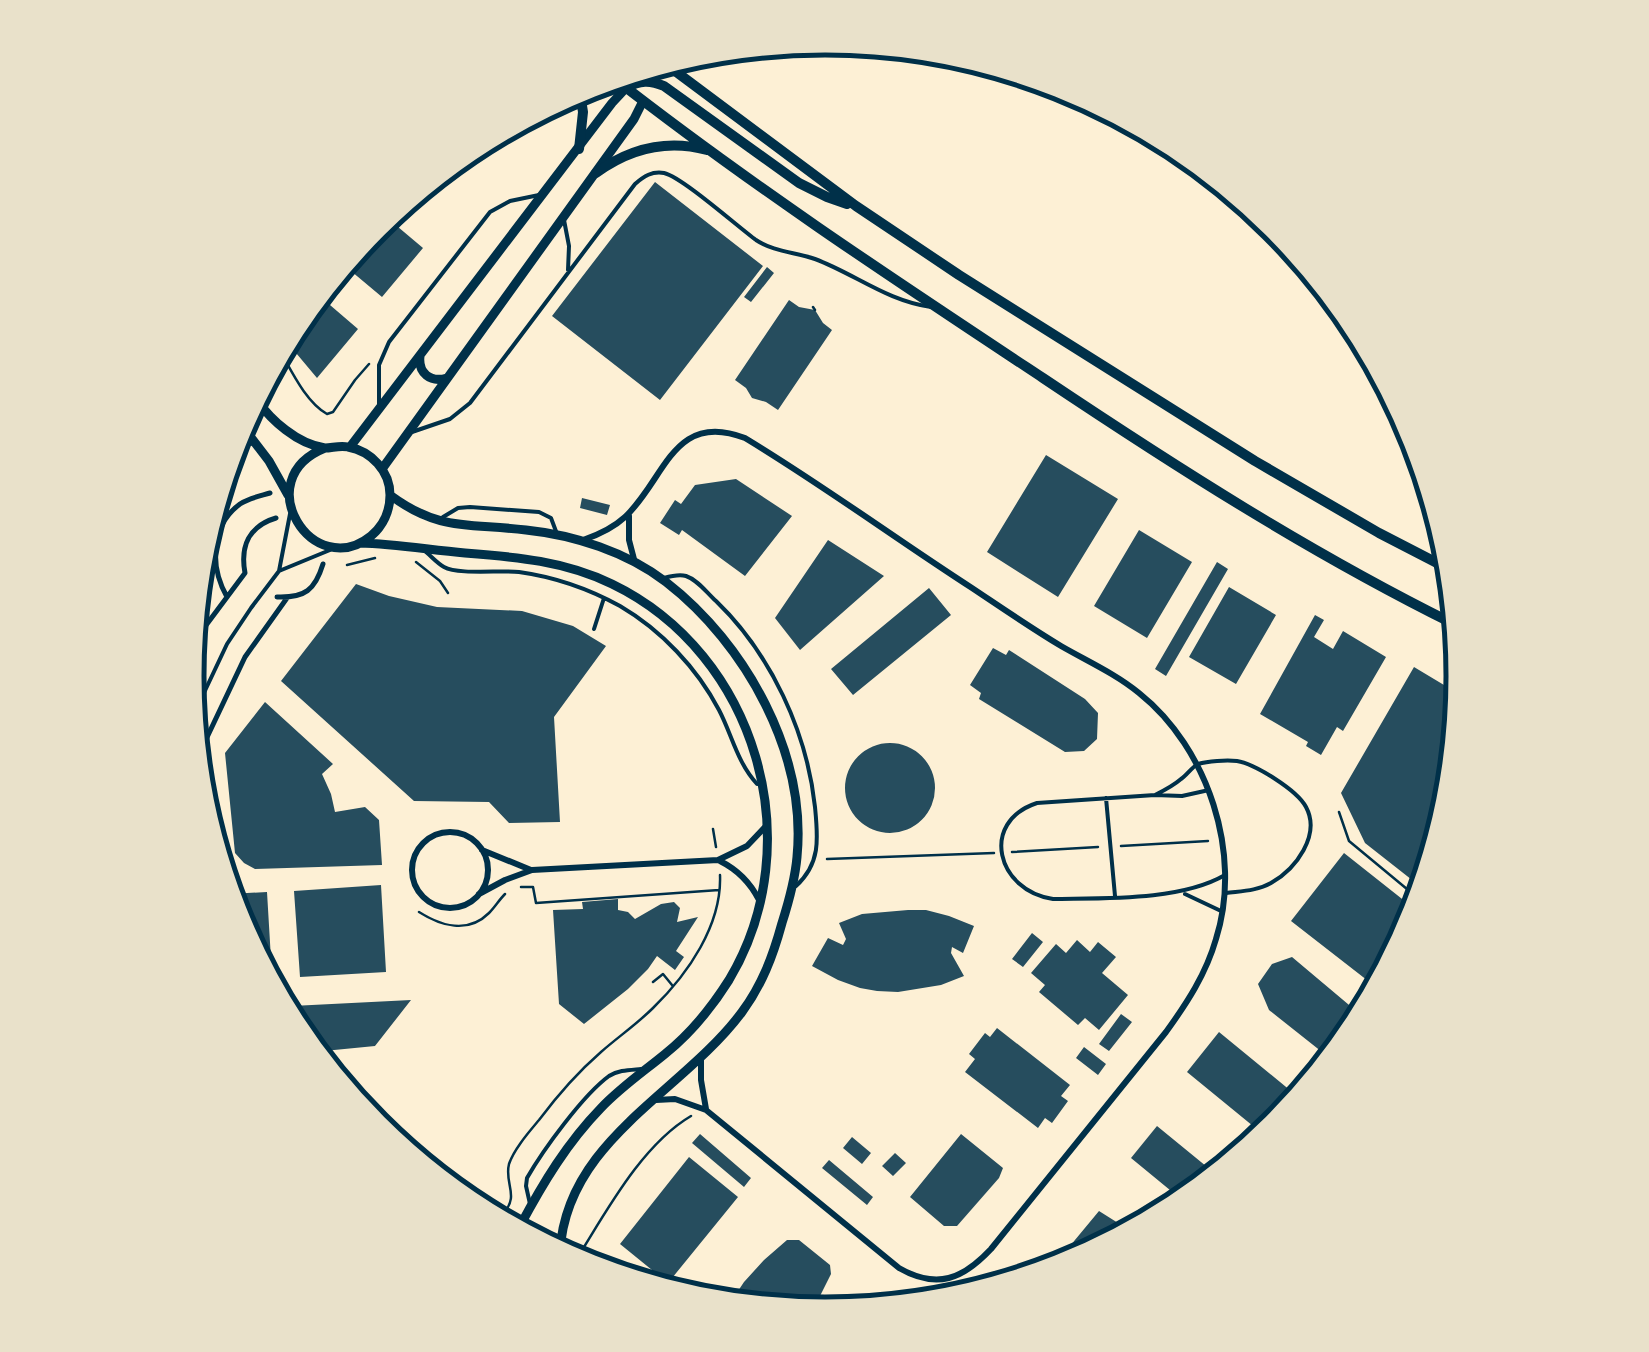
<svg xmlns="http://www.w3.org/2000/svg" width="1649" height="1352" font-family="'Alegreya Sans',sans-serif">
<style>
.building{fill:#264d5e}
.lines{fill:none;stroke-linecap:round;stroke-linejoin:round}
.path{stroke:#003049;stroke-width:2.5}
.service{stroke:#003049;stroke-width:4}
.pedestrian{stroke:#003049;stroke-width:5}
.minor{stroke:#003049;stroke-width:6}
.tertiary{stroke:#003049;stroke-width:9}
.secondary{stroke:#003049;stroke-width:10}
.rim{fill:none;stroke:#003049;stroke-width:5}
</style>
<rect width="100%" height="100%" fill="#fdf0d5"/>
<!-- building -->
<path class="building" d="M 655,182 L 763,266 L 660,400 L 552,316 Z
M 385,216 L 423,248 L 382,297 L 345,266 L 373,224 Z
M 767,267 L 774,273 L 751,302 L 744,297 Z
M 323,299 L 358,329 L 317,378 L 291,347 Z
M 789,300 L 799,307 L 815,310 L 823,323 L 832,330 L 778,410 L 766,402 L 752,398 L 746,388 L 735,380 Z
M 1046,455 L 1118,499 L 1058,597 L 987,552 Z
M 736,479 L 792,516 L 745,576 L 682,530 L 679,535 L 660,523 L 675,500 L 681,504 L 695,485 Z
M 582,498 L 610,505 L 607,515 L 580,508 Z
M 1139,530 L 1192,562 L 1147,638 L 1094,606 Z
M 828,540 L 884,576 L 800,650 L 775,618 Z
M 1217,562 L 1228,569 L 1166,676 L 1155,669 Z
M 356,584 L 389,596 L 437,607 L 522,611 L 573,626 L 606,646 L 554,717 L 560,822 L 509,823 L 489,802 L 414,801 L 281,681 Z
M 1229,587 L 1276,615 L 1236,684 L 1189,657 Z
M 929,588 L 951,615 L 853,695 L 831,669 Z
M 1315,615 L 1324,620 L 1314,637 L 1333,649 L 1343,631 L 1386,657 L 1343,731 L 1337,727 L 1321,755 L 1306,746 L 1308,742 L 1260,714 Z
M 993,648 L 1006,655 L 1009,650 L 1085,699 L 1098,713 L 1097,739 L 1084,751 L 1065,752 L 979,699 L 981,693 L 970,685 Z
M 1414,667 L 1459,694 L 1421,887 L 1365,843 L 1341,793 Z
M 265,702 L 333,764 L 322,774 L 331,794 L 335,812 L 365,807 L 379,820 L 382,865 L 255,869 L 244,863 L 235,853 L 225,753 Z
M845 788a45 45 0 1 1 90 0a45 45 0 1 1-90 0Z
M 1344,853 L 1416,910 L 1414,921 L 1372,984 L 1291,921 Z
M 381,885 L 386,972 L 300,977 L 294,891 Z
M 267,892 L 272,976 L 234,920 L 229,894 Z
M 618,899 L 618,910 L 628,912 L 635,919 L 661,904 L 674,902 L 680,908 L 677,922 L 698,917 L 676,951 L 684,957 L 675,970 L 657,956 L 648,969 L 628,989 L 584,1024 L 559,1004 L 553,910 L 583,909 L 582,902 Z
M 908,910 L 926,910 L 949,916 L 974,926 L 963,953 L 952,947 L 951,953 L 964,976 L 941,985 L 898,992 L 877,991 L 860,988 L 838,980 L 812,966 L 828,938 L 843,945 L 846,939 L 839,923 L 862,914 Z
M 1032,933 L 1043,942 L 1023,967 L 1012,959 Z
M 1077,940 L 1090,952 L 1098,942 L 1116,957 L 1102,973 L 1128,995 L 1099,1030 L 1085,1018 L 1078,1025 L 1039,992 L 1045,985 L 1031,973 L 1056,944 L 1066,953 Z
M 1292,957 L 1355,1010 L 1330,1047 L 1322,1052 L 1269,1010 L 1258,984 L 1272,964 Z
M 411,1000 L 375,1046 L 324,1051 L 292,1006 Z
M 1121,1014 L 1132,1022 L 1109,1051 L 1099,1044 Z
M 997,1028 L 1070,1085 L 1061,1096 L 1068,1101 L 1052,1123 L 1045,1118 L 1038,1128 L 965,1072 L 975,1059 L 969,1054 L 985,1033 L 990,1037 Z
M 1219,1032 L 1297,1096 L 1276,1128 L 1264,1135 L 1187,1072 Z
M 1084,1047 L 1106,1064 L 1098,1075 L 1076,1058 Z
M 1157,1126 L 1212,1171 L 1176,1195 L 1131,1158 Z
M 700,1134 L 751,1178 L 744,1187 L 692,1143 Z
M 961,1134 L 1003,1168 L 999,1178 L 957,1226 L 944,1226 L 910,1197 Z
M 852,1137 L 871,1153 L 862,1164 L 843,1148 Z
M 895,1153 L 906,1163 L 893,1176 L 882,1166 Z
M 689,1157 L 738,1197 L 668,1283 L 620,1244 Z
M 829,1160 L 873,1197 L 867,1205 L 822,1168 Z
M 1099,1211 L 1126,1228 L 1074,1262 L 1065,1252 Z
M 787,1240 L 799,1240 L 830,1265 L 831,1274 L 812,1312 L 734,1297 L 744,1282 L 764,1260 Z"/>
<g class="lines">
<!-- path -->
<path class="path" d="M 813,307 L 815,310
M 284,358 C 295,378 308,403 327,414 L 333,412 L 355,380 L 369,364
M 416,562 L 440,581 L 448,593
M 347,565 L 375,558
M 1339,812 L 1349,841 L 1419,899
M 713,829 L 716,847
M 1121,846 L 1208,841
M 1012,852 L 1098,847
M 827,859 L 994,853
M 521,887 L 533,887 L 536,903 L 719,890
M 419,912 C 441,926 468,934 489,913 C 495,907 499,900 505,894
M 653,982 L 663,974 L 672,985
M 503,1214 C 520,1195 504,1184 509,1164 C 514,1149 529,1132 539,1120 C 557,1096 578,1072 601,1052 C 618,1037 637,1024 653,1008 C 688,974 722,925 720,875
M 604,1271 L 588,1256 L 584,1247 C 611,1203 645,1143 691,1116"/>
<!-- service -->
<path class="service" d="M 564,220 L 569,246 L 568,270
M 265,405 L 268,381
M 379,407 L 379,365 L 389,342 L 490,212 L 510,201 L 539,195
M 412,432 L 450,419 L 470,403 L 635,184 C 644,176 652,171 664,173 C 682,177 738,227 756,240 C 774,252 795,252 815,259 C 855,274 887,301 931,307
M 233,439 L 253,444
M 443,517 L 458,508 L 470,507 L 539,512 L 551,518 L 557,534
M 426,552 C 432,557 437,563 444,567 C 458,575 500,570 519,572 C 555,577 589,589 620,606 C 661,630 697,668 719,710 C 732,735 737,762 757,784
M 279,571 L 330,550
M 664,578 C 671,576 679,574 686,576 C 698,580 707,593 716,601 C 771,654 807,732 815,807 C 818,838 821,863 796,886
M 594,629 L 604,598
M 194,714 L 227,644 L 251,608 L 279,571 L 290,514
M 1209,790 L 1182,796 L 1155,795 L 1037,803 C 979,822 997,891 1053,899 C 1105,898 1180,901 1225,875
M 1155,795 C 1165,790 1173,786 1181,779 C 1187,775 1192,767 1198,764 C 1208,761 1226,760 1237,761 C 1255,764 1297,790 1306,807 C 1321,835 1296,869 1271,883 C 1257,891 1241,891 1226,893
M 1106,798 L 1115,896
M 1185,894 L 1221,911
M 530,1204 L 526,1186 L 527,1178 C 543,1150 583,1095 609,1076 C 618,1070 630,1070 641,1069"/>
<!-- pedestrian -->
<path class="pedestrian" d="M 227,597 C 210,567 210,526 240,504 C 249,498 260,496 270,493
M 277,597 C 305,598 315,590 323,564
M 192,644 L 245,573 C 240,546 249,526 276,518
M 201,750 L 245,657 L 287,598"/>
<!-- minor -->
<path class="minor" d="M 629,516 L 629,540 L 635,563
M 583,540 C 598,535 613,528 625,517 C 665,480 673,410 745,438 C 823,485 896,539 972,588 C 1002,608 1031,628 1061,646 C 1087,661 1116,674 1139,693 C 1208,748 1243,854 1216,939 C 1206,974 1187,1003 1166,1032 L 991,1249 C 963,1279 937,1290 899,1268 L 706,1110 L 675,1099 L 656,1100
M412 870a38 38 0 1 1 76 0a38 38 0 1 1-76 0Z
M 482,850 L 531,870
M 720,861 C 738,870 750,882 759,900
M 479,894 L 505,880 L 532,870 L 718,860 L 747,846 L 765,827
M 701,1057 L 701,1080 L 706,1109"/>
<!-- tertiary -->
<path class="tertiary" d="M 420,356 C 418,373 430,383 447,378
M 256,399 C 271,420 297,444 325,448 C 332,448 340,445 348,447 C 371,451 390,471 390,495 C 390,511 383,526 371,536 C 313,583 247,479 325,448
M 240,423 L 269,461 L 288,495
M 350,447 L 612,103 L 626,88
M 382,469 L 634,119 L 643,101
M 390,495 C 440,532 469,523 526,530 C 574,535 627,552 666,582 C 746,644 807,754 797,857 C 795,880 789,901 782,923 C 773,956 762,985 742,1012 C 682,1093 566,1140 560,1252
M 360,543 C 396,544 430,550 465,553 C 517,557 565,561 612,584 C 757,654 811,843 729,980 C 712,1007 690,1034 665,1054 C 643,1072 621,1087 601,1108 C 567,1143 543,1183 520,1226"/>
<!-- secondary -->
<path class="secondary" d="M 671,68 L 856,206 L 959,275 L 1255,461 L 1379,533 L 1441,565
M 615,79 C 752,186 898,282 1043,378 C 1176,467 1309,552 1452,623
M 626,88 C 640,80 650,80 664,86 L 799,183 L 827,197 L 847,204
M 579,149 L 583,112 L 579,87
M 596,173 C 629,149 666,139 707,150"/>
</g>
<!-- crop -->
<path d="M0 0H1649V1352H0ZM204 676a621 621 0 1 1 1242 0a621 621 0 1 1-1242 0Z" fill="#e9e1ca" fill-rule="evenodd"/>
<path class="rim" d="M204 676a621 621 0 1 1 1242 0a621 621 0 1 1-1242 0Z"/>
</svg>
